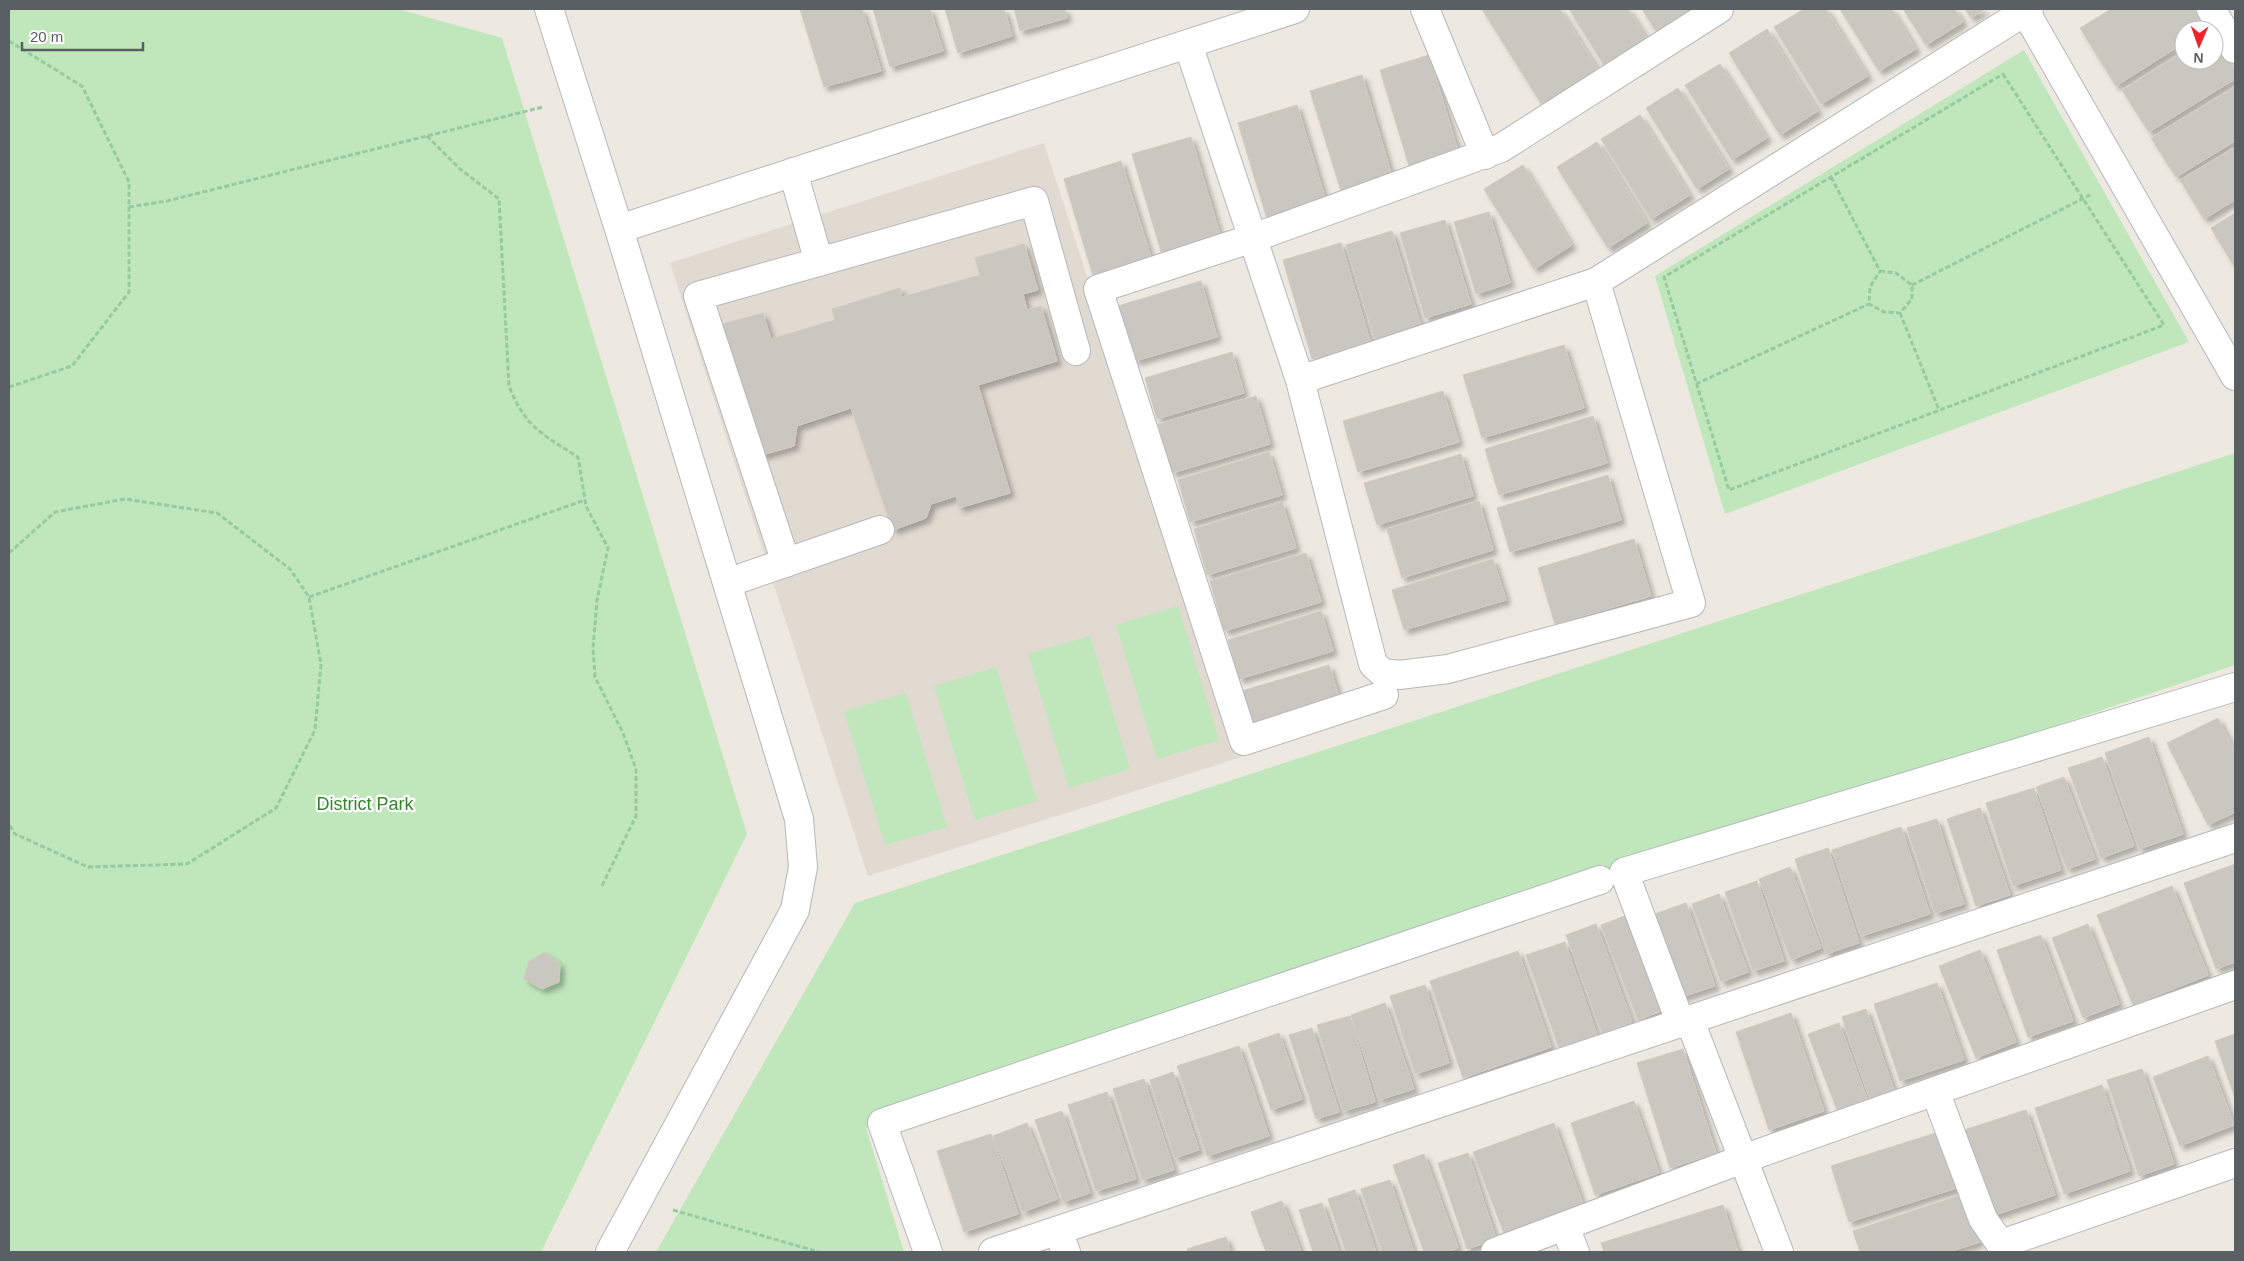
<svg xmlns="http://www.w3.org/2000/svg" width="2244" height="1261" font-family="Arial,sans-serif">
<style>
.education{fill:#e0dad1}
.green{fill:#c0e7bb}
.building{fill:#cac6c0;stroke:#d2cabf;filter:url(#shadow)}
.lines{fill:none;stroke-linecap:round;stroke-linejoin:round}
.minor-casing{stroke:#b4b8bc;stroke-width:30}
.path{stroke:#95cb9e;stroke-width:3;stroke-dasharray:5 2.5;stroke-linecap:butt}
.minor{stroke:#fff;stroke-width:28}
.labels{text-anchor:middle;stroke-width:4.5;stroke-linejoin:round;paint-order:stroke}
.park-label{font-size:18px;fill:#36842f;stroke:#fff}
</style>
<defs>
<filter id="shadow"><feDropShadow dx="4.5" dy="4.5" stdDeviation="2.5" flood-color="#0004"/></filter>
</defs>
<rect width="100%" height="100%" fill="#ede9e0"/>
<!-- education -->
<path class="education" d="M 1044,143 L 1242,757 L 868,876 L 670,263 Z"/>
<!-- green -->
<path class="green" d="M 9,9 L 398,9 L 502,38 L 747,834 L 541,1252 L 9,1252 Z
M 2024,50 L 2189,342 L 1725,514 L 1655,276 Z
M 2235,453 L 2235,665 L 866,1128 L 904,1252 L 656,1252 L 855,903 Z
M 1178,606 L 1219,740 L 1157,759 L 1116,625 Z
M 1090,636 L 1130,769 L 1069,788 L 1028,654 Z
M 996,667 L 1037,801 L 975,820 L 934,686 Z
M 906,693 L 947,827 L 885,845 L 844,711 Z"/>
<!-- building -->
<path class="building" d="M 800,9 L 862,9 L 881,71 L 824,87 Z
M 873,9 L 930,9 L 943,51 L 890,67 Z
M 945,9 L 1004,9 L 1012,36 L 958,53 Z
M 1014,9 L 1065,9 L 1067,18 L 1020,31 Z
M 1482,9 L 1560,9 L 1600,73 L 1544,108 Z
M 1569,9 L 1628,9 L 1647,38 L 1604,65 Z
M 1642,9 L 1696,9 L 1657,33 Z
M 1804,9 L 1826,9 L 1868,76 L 1821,104 L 1774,27 Z
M 1840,9 L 1892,9 L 1916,49 L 1879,71 Z
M 1903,9 L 1955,9 L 1963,22 L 1926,45 Z
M 1965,9 L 1985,9 L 1971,18 Z
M 2111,9 L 2194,9 L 2206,29 L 2184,30 L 2184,43 L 2116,86 L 2080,28 Z
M 1767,29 L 1818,111 L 1780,135 L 1729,53 Z
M 2214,36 L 2235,70 L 2235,79 L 2149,132 L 2122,90 L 2184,52 L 2184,60 L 2214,60 Z
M 1429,55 L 1458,151 L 1409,166 L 1380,70 Z
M 1720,64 L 1767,138 L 1732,160 L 1685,85 Z
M 1362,75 L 1393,180 L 1342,194 L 1310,91 Z
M 2235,87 L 2235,141 L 2176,177 L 2151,138 Z
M 1678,88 L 1729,169 L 1697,189 L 1646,108 Z
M 1297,105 L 1327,205 L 1268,222 L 1238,123 Z
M 1640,115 L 1690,195 L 1651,219 L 1601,139 Z
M 1191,137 L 1221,238 L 1162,255 L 1132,154 Z
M 1597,142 L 1647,223 L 1608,248 L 1557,167 Z
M 2235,147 L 2235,200 L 2204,219 L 2180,180 Z
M 1121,161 L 1152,261 L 1094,279 L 1064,179 Z
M 1523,165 L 1572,245 L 1534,269 L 1484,189 Z
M 1489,212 L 1510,283 L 1476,294 L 1454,222 Z
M 2235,213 L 2235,268 L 2211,228 Z
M 1445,220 L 1471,304 L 1425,318 L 1400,233 Z
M 1392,231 L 1421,326 L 1375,340 L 1346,245 Z
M 1341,243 L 1370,341 L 1312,359 L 1283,260 Z
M 1024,244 L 1038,290 L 1023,294 L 1027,310 L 1041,306 L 1057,361 L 978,385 L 1010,493 L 959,508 L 956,496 L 931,504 L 926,518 L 893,530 L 851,408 L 797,426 L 794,446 L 755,457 L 746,403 L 740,378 L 731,380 L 715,326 L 763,313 L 771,339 L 835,320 L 832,309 L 900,288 L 902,297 L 980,275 L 975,258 Z
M 1201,281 L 1217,337 L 1135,361 L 1118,306 Z
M 1564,345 L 1584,408 L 1482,438 L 1463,375 Z
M 1232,352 L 1244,393 L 1157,419 L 1145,378 Z
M 1443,391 L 1459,442 L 1358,472 L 1343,421 Z
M 1256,396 L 1270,444 L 1172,473 L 1158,424 Z
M 1593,416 L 1607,463 L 1499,495 L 1485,449 Z
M 1269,452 L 1282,495 L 1190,522 L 1178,480 Z
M 1461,454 L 1473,496 L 1377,525 L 1364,483 Z
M 1608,475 L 1621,520 L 1510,552 L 1497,508 Z
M 1479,501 L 1493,550 L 1402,578 L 1387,529 Z
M 1282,502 L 1296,548 L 1207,575 L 1194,529 Z
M 1634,539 L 1651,596 L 1555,624 L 1538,568 Z
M 1306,553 L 1321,602 L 1224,631 L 1210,581 Z
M 1493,559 L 1506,600 L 1404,630 L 1392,590 Z
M 1321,611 L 1333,651 L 1239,679 L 1228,640 Z
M 1329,665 L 1342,707 L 1251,734 L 1238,692 Z
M 2218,718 L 2235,752 L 2235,812 L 2208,825 L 2167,743 Z
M 2149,737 L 2183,834 L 2139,849 L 2105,753 Z
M 2102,757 L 2134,846 L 2101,858 L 2068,768 Z
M 2064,777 L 2095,859 L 2067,869 L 2036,787 Z
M 2034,788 L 2061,870 L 2013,886 L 1986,803 Z
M 1980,808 L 2010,895 L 1976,906 L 1947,819 Z
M 1937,819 L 1964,904 L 1935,913 L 1907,828 Z
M 1901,827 L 1930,914 L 1861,936 L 1832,850 Z
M 1828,848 L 1859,943 L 1826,954 L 1795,859 Z
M 2235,864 L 2235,962 L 2216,969 L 2184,883 Z
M 1790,867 L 1821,948 L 1791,960 L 1759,879 Z
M 1757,881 L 1784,961 L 1753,971 L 1725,892 Z
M 2172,886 L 2208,975 L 2133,1005 L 2097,915 Z
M 1719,894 L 1748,972 L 1721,982 L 1692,904 Z
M 1686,903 L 1715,986 L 1675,999 L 1646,917 Z
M 1630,914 L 1667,1009 L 1638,1020 L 1601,925 Z
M 1596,924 L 1632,1022 L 1602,1033 L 1566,935 Z
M 2088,924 L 2119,1004 L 2083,1018 L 2052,938 Z
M 2041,935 L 2073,1021 L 2028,1037 L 1997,950 Z
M 1565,942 L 1597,1035 L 1559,1048 L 1526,955 Z
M 1980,950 L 2016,1042 L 1976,1058 L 1939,966 Z
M 1518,951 L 1551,1047 L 1463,1078 L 1430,981 Z
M 545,952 L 560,964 L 559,982 L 542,989 L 524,979 L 529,961 Z
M 1937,983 L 1964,1060 L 1900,1081 L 1874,1004 Z
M 1425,985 L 1449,1063 L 1415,1074 L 1390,996 Z
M 1385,1003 L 1414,1089 L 1379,1100 L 1351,1015 Z
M 1866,1009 L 1895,1093 L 1870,1101 L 1842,1017 Z
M 1791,1013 L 1824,1111 L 1769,1130 L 1736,1032 Z
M 1350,1016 L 1375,1102 L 1343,1111 L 1317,1025 Z
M 1839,1023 L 1867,1099 L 1837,1110 L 1808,1034 Z
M 1312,1028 L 1339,1112 L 1316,1119 L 1289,1035 Z
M 1279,1033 L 1302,1099 L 1271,1110 L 1248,1044 Z
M 2235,1034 L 2235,1098 L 2215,1041 Z
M 1239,1046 L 1269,1136 L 1207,1156 L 1177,1066 Z
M 1683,1049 L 1716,1153 L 1670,1168 L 1637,1063 Z
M 2208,1056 L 2234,1125 L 2180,1146 L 2153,1077 Z
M 2142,1069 L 2174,1164 L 2139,1176 L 2107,1080 Z
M 1173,1072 L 1199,1150 L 1175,1158 L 1150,1080 Z
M 1144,1079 L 1174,1170 L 1142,1180 L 1113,1089 Z
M 2102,1085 L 2130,1171 L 2064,1194 L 2035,1108 Z
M 1107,1092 L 1136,1179 L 1096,1191 L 1068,1105 Z
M 1634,1101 L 1659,1173 L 1595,1195 L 1571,1123 Z
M 2026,1110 L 2055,1195 L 1989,1217 L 1961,1131 Z
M 1062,1111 L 1090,1193 L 1063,1202 L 1035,1120 Z
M 1027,1123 L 1057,1199 L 1023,1212 L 993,1136 Z
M 1554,1123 L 1584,1207 L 1505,1236 L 1473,1152 Z
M 1942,1131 L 1960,1187 L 1849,1222 L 1831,1166 Z
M 991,1134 L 1018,1214 L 964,1232 L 937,1151 Z
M 1468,1153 L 1496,1239 L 1467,1249 L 1438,1163 Z
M 1424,1154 L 1458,1248 L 1447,1252 L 1424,1252 L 1393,1165 Z
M 1390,1180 L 1414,1252 L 1382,1252 L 1361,1189 Z
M 1355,1190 L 1376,1252 L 1346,1252 L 1328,1199 Z
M 1964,1194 L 1980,1242 L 1948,1252 L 1860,1252 L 1853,1231 Z
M 1282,1201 L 1301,1252 L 1266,1252 L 1251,1212 Z
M 1322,1203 L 1339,1252 L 1313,1252 L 1299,1210 Z
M 1723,1205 L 1738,1252 L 1604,1252 L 1601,1243 Z
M 1226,1237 L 1230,1252 L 1188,1252 L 1187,1249 Z"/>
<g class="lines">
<!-- minor casing -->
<g class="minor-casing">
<path id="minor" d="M 549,9 L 619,229 L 799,819 L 803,867 L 795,910 L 610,1252
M 1425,9 L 1485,155
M 2211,9 L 2235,49
M 2025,11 L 2235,376
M 1188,44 L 1300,380 L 1373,664 L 1383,673 L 1399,675 L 1448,669 L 1691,603 L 1596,282
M 793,172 L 819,262
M 619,229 L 1295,9
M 1300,380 L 1596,282 L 2029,9
M 786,563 L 698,296 L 1034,201 L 1076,351
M 727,583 L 880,530
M 1384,695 L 1244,741 L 1098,289 L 1253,238 L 1501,148 L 1719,9
M 1690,1021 L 1779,1252
M 1681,1024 L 1624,872 L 2235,687
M 1935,1091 L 1983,1219 L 2004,1249
M 1565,1227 L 1575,1252
M 1058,1231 L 1066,1252
M 928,1252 L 882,1123 L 1600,880
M 993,1252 L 2235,838
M 1495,1252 L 1743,1159 L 2235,985
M 2003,1252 L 2004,1249 L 2013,1240 L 2235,1163"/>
</g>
<!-- path -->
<path class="path" d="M 9,41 L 82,86 L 129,182 L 129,292 L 72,366 L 9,387
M 2003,74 L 2164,325 L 1729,490 L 1664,277 Z
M 427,136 L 460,169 L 499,199 L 509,386 C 525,427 542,434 578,457 L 586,506 L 608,548 L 597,600 L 593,648 L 595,677 L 623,733 L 636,769 L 636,816 L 601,888
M 1831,177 L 1880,271
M 129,207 L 167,201 L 543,107
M 1880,271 L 1896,273 L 1912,285 L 1912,299 L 1900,313 L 1884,312 L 1869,304 L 1870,287 Z
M 1912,285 L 2090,195
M 1900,313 L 1939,410
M 1696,384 L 1869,304
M 9,553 L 55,512 L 125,499 L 217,513 L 290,569 L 309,597 L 321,664 L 315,730 L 276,808 L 187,864 L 88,867 L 15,834 L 9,824
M 309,597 L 585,500
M 673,1210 L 819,1252"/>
<!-- minor -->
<use href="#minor" class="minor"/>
</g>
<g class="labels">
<!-- park labels -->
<g class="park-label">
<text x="365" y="810">District Park</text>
</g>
</g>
<!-- border -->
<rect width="2244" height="1261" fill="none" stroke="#595f63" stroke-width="20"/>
<!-- north arrow -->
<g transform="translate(2199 45) rotate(182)"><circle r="24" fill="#ffffff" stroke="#bdbfc1"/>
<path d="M0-4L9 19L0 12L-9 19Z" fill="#f3212b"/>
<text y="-8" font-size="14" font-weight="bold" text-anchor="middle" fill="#595f63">N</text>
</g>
<!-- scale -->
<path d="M22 42v8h121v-8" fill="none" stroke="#595f63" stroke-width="2.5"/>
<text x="30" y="42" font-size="15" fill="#595f63" stroke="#ffffff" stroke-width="4" paint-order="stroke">20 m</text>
</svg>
